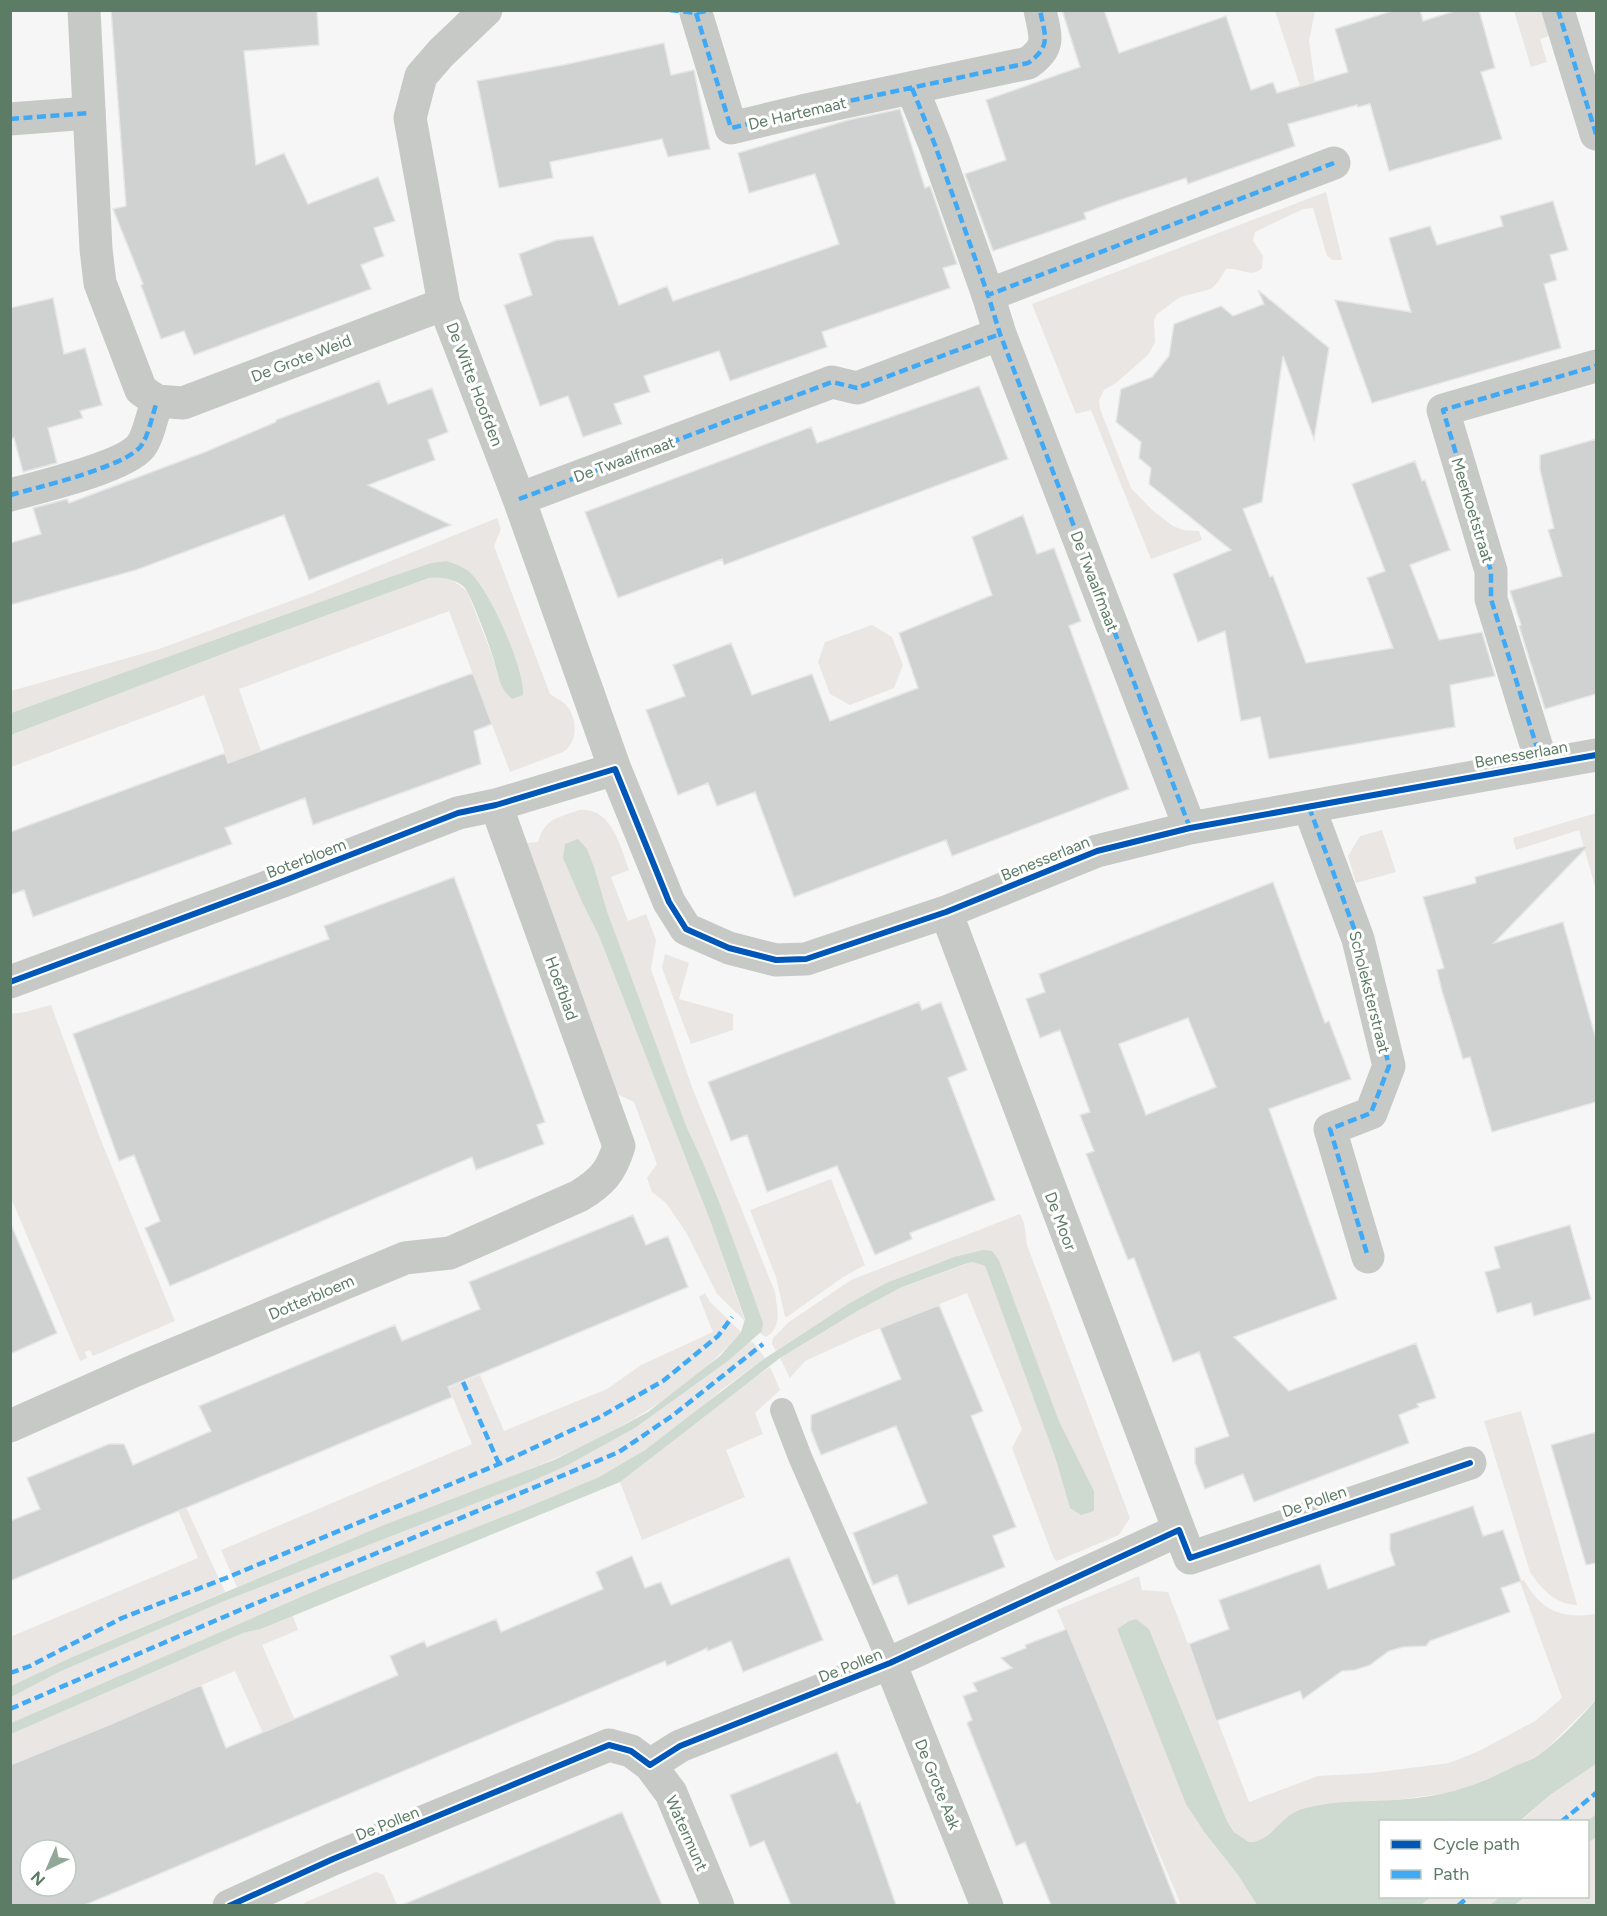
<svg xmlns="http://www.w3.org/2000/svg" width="1607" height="1916" font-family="Figtree,sans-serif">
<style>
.green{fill:#e9e6e3}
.water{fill:#cedad0}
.building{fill:#d0d2d1;stroke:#e6e6e6;stroke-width:1.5;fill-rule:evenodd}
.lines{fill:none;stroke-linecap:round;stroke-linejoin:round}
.service{stroke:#c6c9c6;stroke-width:24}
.pedestrian{stroke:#c6c9c6;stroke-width:33}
.minor{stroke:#c6c9c6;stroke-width:33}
.quiet{stroke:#3fa9f5;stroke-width:4.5;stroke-dasharray:9 4.5;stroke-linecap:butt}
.cycleway-casing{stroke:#fff;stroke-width:10}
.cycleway{stroke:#0057b8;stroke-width:6}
.labels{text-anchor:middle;stroke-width:6;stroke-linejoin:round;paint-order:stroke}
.street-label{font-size:16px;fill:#5d7c66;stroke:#fff}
</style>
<rect width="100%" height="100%" fill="#f7f6f6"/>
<!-- green -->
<path class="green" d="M 1275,11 L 1315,11 L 1309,41 L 1316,90 L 1303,95 Z
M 1514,11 L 1545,11 L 1552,35 L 1540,39 L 1547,62 L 1531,67 Z
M 1326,192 L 1342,259 L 1340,260 L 1333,260 L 1327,256 L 1313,208 L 1303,209 L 1255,232 L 1253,241 L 1263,256 L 1262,268 C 1251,279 1240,267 1226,269 L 1218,282 L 1211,289 L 1180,297 L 1157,314 L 1154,320 L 1155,342 L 1148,355 L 1116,383 L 1104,390 L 1099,400 L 1100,409 L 1131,488 L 1152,510 L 1173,526 L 1183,530 L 1199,531 L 1202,540 L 1151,559 L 1091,410 L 1076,414 L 1032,304 Z
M 497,518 L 501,529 L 494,546 L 550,694 C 555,698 563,701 566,705 C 578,718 578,743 563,752 L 510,772 L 449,611 L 239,689 L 261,751 L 229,764 L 204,695 L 11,767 L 11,735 L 259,640 L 429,578 L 441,577 L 452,580 L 467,591 L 493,658 L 499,681 L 516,659 L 446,561 L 431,563 L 384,579 L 11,713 L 11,691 L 159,649 L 307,595 Z
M 872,625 L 892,637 L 903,665 L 894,688 L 850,705 L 830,694 L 818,662 L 825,642 Z
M 579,810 C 612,807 620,846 629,870 L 611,877 L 628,921 L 646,914 L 656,940 L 651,969 L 692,1087 L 775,1292 C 777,1309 783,1327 766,1337 L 760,1333 L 762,1323 C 739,1257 718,1191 687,1128 L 607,911 L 595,870 L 583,904 L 599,936 L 711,1223 L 745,1321 L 717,1294 L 686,1232 L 666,1203 L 652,1192 L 647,1178 L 657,1164 L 634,1102 L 615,1093 L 527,843 L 538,842 C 545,818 558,818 579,810 Z
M 1596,813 L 1596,890 L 1579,830 L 1516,850 L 1513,838 Z
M 1382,830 L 1396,872 L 1356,883 L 1348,856 L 1360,836 Z
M 665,954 L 689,963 L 679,999 L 733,1014 L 733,1030 L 691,1044 L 662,968 Z
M 51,1005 L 100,1138 L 175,1321 L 93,1356 L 90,1350 L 85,1352 L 87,1358 L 80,1361 L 11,1198 L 11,1014 L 25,1012 Z
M 831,1179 L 865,1265 L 843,1277 L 787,1317 L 785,1317 L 776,1277 L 750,1210 Z
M 1020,1214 L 1024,1223 L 1027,1245 L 1130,1518 L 1119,1535 L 1057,1561 L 1054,1559 L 1012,1448 L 1022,1429 L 967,1293 L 860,1336 L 805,1361 L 790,1378 L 780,1358 L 861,1309 L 902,1287 L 972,1262 L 985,1266 L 1055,1457 L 1070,1508 L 1094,1491 L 1059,1421 L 999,1260 L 954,1257 L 886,1283 L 848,1304 L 776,1351 L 772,1344 L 773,1338 L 789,1322 L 851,1280 Z
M 705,1293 L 710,1302 L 741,1332 C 657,1429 530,1469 414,1514 C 354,1537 296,1562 237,1587 L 221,1550 L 472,1444 L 449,1388 L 480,1375 L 504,1431 L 607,1389 L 641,1365 L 713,1332 L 699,1297 Z
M 750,1341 L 754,1343 L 765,1358 L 720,1391 L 700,1409 L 645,1450 L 599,1477 L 530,1506 L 326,1586 L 11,1723 L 10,1697 L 59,1672 L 227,1600 L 568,1465 L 635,1428 L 728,1361 Z
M 770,1367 L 780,1390 L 755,1413 L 763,1434 L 726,1450 L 745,1497 L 642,1540 L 620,1482 L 701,1417 Z
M 1521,1411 L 1577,1604 L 1577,1605 C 1555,1604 1542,1590 1530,1572 L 1484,1421 Z
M 186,1507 L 225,1592 L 70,1658 L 11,1686 L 10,1637 L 198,1558 L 178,1510 Z
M 1139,1576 L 1142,1590 L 1168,1592 L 1249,1802 L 1318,1776 L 1371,1773 L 1449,1763 L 1477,1752 L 1535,1721 L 1562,1698 L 1520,1582 L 1524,1580 C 1541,1611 1562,1619 1596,1614 L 1596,1700 L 1542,1753 L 1493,1778 L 1459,1791 L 1398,1800 L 1274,1829 L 1263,1840 L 1249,1842 L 1234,1832 L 1227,1821 L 1149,1629 L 1129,1621 L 1117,1629 L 1205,1833 L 1238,1875 L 1257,1905 L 1181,1905 L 1057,1610 Z
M 293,1616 L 298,1630 L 262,1645 L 295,1720 L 263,1733 L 235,1671 L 11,1766 L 11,1734 L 243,1633 L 261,1629 Z
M 1596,1764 L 1596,1814 L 1587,1821 L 1520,1822 L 1550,1795 Z
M 1596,1837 L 1596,1905 L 1515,1906 L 1525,1897 L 1588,1896 L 1588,1843 Z
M 376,1872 L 384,1875 L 397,1905 L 302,1905 L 306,1902 Z
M 1431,1897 L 1431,1896 L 1500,1897 L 1490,1905 L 1421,1905 Z"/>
<!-- water -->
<path class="water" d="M 446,561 C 453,563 461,566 467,570 C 488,585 525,669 523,695 L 512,699 C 498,687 498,673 493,657 C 490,647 470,592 464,587 C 454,578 441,577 429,578 L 259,640 L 11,735 L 11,713 L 384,579 L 431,563 Z
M 578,839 L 587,849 L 595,870 L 607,911 L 687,1128 C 718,1191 739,1257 763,1323 L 762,1331 L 728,1361 L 635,1428 L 568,1465 L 530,1482 L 227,1600 L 59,1672 L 11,1697 L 11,1686 L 70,1658 L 384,1525 L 554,1460 L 622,1426 L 648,1412 L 720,1356 L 741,1332 L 745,1319 L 711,1223 L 599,936 L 583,904 L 563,858 L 565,844 Z
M 983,1250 L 992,1251 L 999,1260 L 1059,1421 L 1094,1491 L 1094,1511 L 1081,1515 L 1070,1508 L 1055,1457 L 985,1266 L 972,1262 L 965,1264 L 902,1287 L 861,1309 L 780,1358 L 620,1482 L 261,1629 L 243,1633 L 11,1734 L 11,1723 L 326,1586 L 530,1506 L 599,1477 L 645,1450 L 761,1361 L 848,1304 L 886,1283 L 954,1257 Z
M 1136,1619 L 1149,1629 L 1227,1821 L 1234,1832 L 1249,1842 C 1273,1842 1279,1814 1306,1808 C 1335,1800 1367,1802 1397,1800 C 1444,1796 1473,1788 1515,1766 C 1525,1762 1536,1758 1544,1751 C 1563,1736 1580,1718 1596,1700 L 1596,1764 L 1550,1795 L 1520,1821 L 1380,1822 L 1380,1896 L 1431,1897 L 1421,1905 L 1257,1905 L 1238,1875 L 1205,1833 L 1186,1804 L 1117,1629 L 1129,1621 Z
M 1596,1814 L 1596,1837 L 1588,1843 L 1587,1821 Z
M 1500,1897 L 1500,1896 L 1525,1897 L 1515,1905 L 1490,1905 Z"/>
<!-- building -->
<path class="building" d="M 111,10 L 317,10 L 319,45 L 244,51 L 256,165 L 284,153 L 308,204 L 378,177 L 395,221 L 374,228 L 384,256 L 361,265 L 371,289 L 194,355 L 184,331 L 161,339 L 141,285 L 143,284 L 113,209 L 126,206 Z
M 1062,10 L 1104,10 L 1119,53 L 1226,16 L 1251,90 L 1273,82 L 1277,93 L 1348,72 L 1335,29 L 1395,10 L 1420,10 L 1423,21 L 1458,10 L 1479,10 L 1495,68 L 1481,72 L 1502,139 L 1389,171 L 1370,104 L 1358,107 L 1357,105 L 1288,124 L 1295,146 L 1188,184 L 1186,178 L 1117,201 L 1084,213 L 1086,219 L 993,251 L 965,174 L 1006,160 L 986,100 L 1080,67 Z
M 664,43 L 671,75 L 694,70 L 710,149 L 668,157 L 662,139 L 550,162 L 553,178 L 499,188 L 477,81 L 563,65 Z
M 900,109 L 925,188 L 930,186 L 957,264 L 943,268 L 950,288 L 822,332 L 827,347 L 730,381 L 719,351 L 644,376 L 650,392 L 614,404 L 622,424 L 583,437 L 568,396 L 540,406 L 504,305 L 532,295 L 519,254 L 557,240 L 593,236 L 619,305 L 667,286 L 673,301 L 839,244 L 815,174 L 749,193 L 738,153 L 848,120 Z
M 1553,201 L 1568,250 L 1550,255 L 1557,280 L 1544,284 L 1561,348 L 1372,403 L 1335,300 L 1411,312 L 1389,238 L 1430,226 L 1437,245 L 1503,226 L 1500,216 Z
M 1258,290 L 1329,348 L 1314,439 L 1283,356 L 1262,502 L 1243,509 L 1270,577 L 1273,576 L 1306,663 L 1393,648 L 1367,578 L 1385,571 L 1352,484 L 1415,461 L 1422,481 L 1425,480 L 1450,550 L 1410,565 L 1439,640 L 1482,632 L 1495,676 L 1450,685 L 1455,727 L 1269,759 L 1260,717 L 1241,721 L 1225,631 L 1198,642 L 1173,574 L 1231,550 L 1149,484 L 1151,468 L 1139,458 L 1141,442 L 1116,422 L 1121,389 L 1152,377 L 1169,356 L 1174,324 L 1221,306 L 1233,316 L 1264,304 Z
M 53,298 L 64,354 L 85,348 L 102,405 L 80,411 L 83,418 L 48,428 L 57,463 L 23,472 L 14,438 L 10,439 L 10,308 Z
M 379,381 L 388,404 L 432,388 L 448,432 L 428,440 L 435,460 L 368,485 L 451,525 L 309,580 L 284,515 L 136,570 L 10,605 L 10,543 L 41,534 L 33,508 L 67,499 L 69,503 L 205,452 L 276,422 L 276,420 Z
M 979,386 L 1008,459 L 724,565 L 722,559 L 618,598 L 585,512 L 811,427 L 817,443 Z
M 1596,439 L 1596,694 L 1545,709 L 1519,626 L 1521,625 L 1510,591 L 1562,576 L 1548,530 L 1554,528 L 1540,470 L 1540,455 Z
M 1023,515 L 1037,554 L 1054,548 L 1081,621 L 1069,626 L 1129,789 L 952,856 L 946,840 L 794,897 L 755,792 L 717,806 L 708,783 L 678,795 L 646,710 L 685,696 L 673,665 L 731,643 L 752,695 L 812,674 L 830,721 L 918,688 L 899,633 L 992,595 L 972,537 Z
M 473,673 L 492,724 L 474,731 L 481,764 L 313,825 L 305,798 L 225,828 L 232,844 L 33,917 L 24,890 L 10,895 L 10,832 L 225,753 L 228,763 Z
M 1589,845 L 1494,943 L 1563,922 L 1596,1039 L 1596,1102 L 1492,1132 L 1470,1057 L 1463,1059 L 1442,991 L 1437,970 L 1444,968 L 1423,897 L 1476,883 L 1475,877 Z
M 454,877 L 545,1122 L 537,1125 L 544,1144 L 476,1170 L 472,1157 L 170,1286 L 145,1228 L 160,1221 L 134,1155 L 119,1161 L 73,1034 L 329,939 L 324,926 Z
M 1273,882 L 1325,1023 L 1329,1021 L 1351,1079 L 1269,1109 L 1337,1299 L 1234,1337 L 1289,1391 L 1416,1343 L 1436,1398 L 1417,1404 L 1419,1407 L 1399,1415 L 1409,1443 L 1254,1502 L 1243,1474 L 1205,1489 L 1195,1463 L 1195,1448 L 1229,1436 L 1199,1352 L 1173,1362 L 1134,1258 L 1128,1260 L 1086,1154 L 1094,1151 L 1080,1115 L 1090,1112 L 1060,1030 L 1040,1038 L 1026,999 L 1045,992 L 1039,974 ZM 1188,1018 L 1216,1087 L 1146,1115 L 1119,1044 Z
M 919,1002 L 922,1010 L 941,1002 L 967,1070 L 948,1078 L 995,1200 L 910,1233 L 912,1239 L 875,1255 L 837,1166 L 767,1192 L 747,1135 L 731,1141 L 708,1082 Z
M 633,1215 L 646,1245 L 668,1236 L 688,1287 L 448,1387 L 452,1397 L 10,1581 L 10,1521 L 40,1509 L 27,1478 L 109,1444 L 124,1444 L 133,1465 L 211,1431 L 199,1406 L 395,1325 L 402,1341 L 480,1309 L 469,1282 Z
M 10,1222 L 57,1333 L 10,1354 Z
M 1570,1225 L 1591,1299 L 1534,1316 L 1531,1303 L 1497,1313 L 1485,1272 L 1500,1268 L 1494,1247 Z
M 939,1305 L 983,1411 L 971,1416 L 1016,1527 L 993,1536 L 1005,1567 L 908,1605 L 897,1575 L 873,1585 L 853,1533 L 927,1503 L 896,1426 L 821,1455 L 811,1430 L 811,1415 L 901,1379 L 880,1328 Z
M 1596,1432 L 1596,1563 L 1586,1565 L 1551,1445 Z
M 1473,1506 L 1483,1536 L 1503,1530 L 1521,1581 L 1501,1588 L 1510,1612 L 1430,1641 L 1426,1646 L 1403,1647 L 1389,1651 L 1370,1665 L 1355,1670 L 1342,1671 L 1303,1699 L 1300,1691 L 1216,1721 L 1189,1644 L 1229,1629 L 1219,1600 L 1320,1564 L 1328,1589 L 1395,1565 L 1390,1550 L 1390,1534 Z
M 632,1556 L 645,1588 L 661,1582 L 671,1605 L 789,1557 L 823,1640 L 743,1672 L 731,1641 L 708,1651 L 707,1648 L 667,1666 L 665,1661 L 85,1905 L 10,1905 L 10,1765 L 111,1724 L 201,1685 L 226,1748 L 398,1675 L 390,1656 L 424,1641 L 427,1647 L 496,1619 L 501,1632 L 603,1589 L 596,1572 ZM 30,1850 L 66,1850 L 66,1886 L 30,1886 Z
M 1067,1629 L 1105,1721 L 1177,1905 L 1051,1905 L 1025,1842 L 1016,1846 L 967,1723 L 972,1720 L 963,1696 L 977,1691 L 973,1683 L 1012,1668 L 1001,1658 L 1026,1648 L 1025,1645 Z
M 837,1752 L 857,1803 L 860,1802 L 896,1905 L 791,1905 L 764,1841 L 750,1847 L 730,1795 Z
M 622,1812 L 662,1905 L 402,1905 Z"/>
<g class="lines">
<!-- service -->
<path class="service" d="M 782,1410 L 800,1457 L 890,1663"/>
<!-- pedestrian -->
<path class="pedestrian" d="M 912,88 L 935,145 L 988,295
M 10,119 L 89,113
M 10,495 C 39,487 125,467 141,446 C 148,437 153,413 157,401"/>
<!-- minor -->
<path class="minor" d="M 84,10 L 96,249 L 100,283 L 141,390 L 157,401 L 183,403 L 444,304
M 486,10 L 441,53 L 421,76 L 410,118 L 444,304 L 519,499 L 615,769 L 669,902 L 686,929 L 729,948 L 776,960 L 806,959 L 946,912 L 1097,851 L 1190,828 L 1596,755
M 1558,10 L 1596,134
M 696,13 L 731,128 L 802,111 L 1028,63 C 1052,46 1045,36 1040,10
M 519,499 L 832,382 L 857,388 L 1000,334
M 1542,764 L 1491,599 L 1491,571 L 1443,410 L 1596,366
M 1309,807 L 1358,939 L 1389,1066 L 1371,1113 L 1330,1129 L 1368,1257
M 1190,828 L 1000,334 L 988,295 L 1334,163
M 946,912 L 1179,1530
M 10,982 L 283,881 L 458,813 L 496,805 L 615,769
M 10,1426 L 136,1370 L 405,1258 L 450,1253 L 579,1196 C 602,1182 611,1172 619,1146 L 496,805
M 890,1663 L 987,1906
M 650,1765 L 671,1793 L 718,1906
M 229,1906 L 333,1859 L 609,1745 L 631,1751 L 650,1765 L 680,1746 L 890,1663 L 1179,1530 L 1190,1558 L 1470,1463"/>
<!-- quiet -->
<path class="quiet" d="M 670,10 L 696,13 L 711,10
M 1558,10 L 1596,134
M 696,13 L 731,128 L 802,111 L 1028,63 C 1052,46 1045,36 1040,10
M 912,88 L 935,145 L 988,295
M 10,119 L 89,113
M 10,495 C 39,487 125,467 141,446 C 148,437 153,413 157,401
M 519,499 L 832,382 L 857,388 L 1000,334
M 1542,764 L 1491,599 L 1491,571 L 1443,410 L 1596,366
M 1309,807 L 1358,939 L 1389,1066 L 1371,1113 L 1330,1129 L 1368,1257
M 1190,828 L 1000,334 L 988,295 L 1334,163
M 463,1382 L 499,1464
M 10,1673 L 30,1666 L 122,1618 L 226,1578 L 499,1464 L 600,1417 L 663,1381 L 718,1336 L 732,1317
M 10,1709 L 240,1610 L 619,1452 L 672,1416 L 763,1344
M 1561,1822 L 1596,1793
M 1458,1906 L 1469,1896"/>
<!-- cycleway casing -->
<g class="cycleway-casing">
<path id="cycleway" d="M 10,982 L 283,881 L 458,813 L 496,805 L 615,769 L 669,902 L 686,929 L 729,948 L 776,960 L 806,959 L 946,912 L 1097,851 L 1190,828 L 1596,755
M 229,1906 L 333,1859 L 609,1745 L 631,1751 L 650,1765 L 680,1746 L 890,1663 L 1179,1530 L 1190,1558 L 1470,1463"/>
</g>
<!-- cycleway -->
<use href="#cycleway" class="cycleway"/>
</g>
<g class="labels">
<!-- street labels -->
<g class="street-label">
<text transform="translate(797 113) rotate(-13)" y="6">De Hartemaat</text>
<text transform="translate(301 358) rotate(-21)" y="6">De Grote Weid</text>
<text transform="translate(475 384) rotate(69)" y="6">De Witte Hoofden</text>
<text transform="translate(624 459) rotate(-20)" y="6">De Twaalfmaat</text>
<text transform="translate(1473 510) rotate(73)" y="6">Meerkoetstraat</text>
<text transform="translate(1095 581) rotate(69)" y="6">De Twaalfmaat</text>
<text transform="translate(1521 754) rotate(-10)" y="6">Benesserlaan</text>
<text transform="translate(306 858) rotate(-21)" y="6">Boterbloem</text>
<text transform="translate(1045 858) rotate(-22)" y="6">Benesserlaan</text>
<text transform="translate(562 988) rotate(70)" y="6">Hoefblad</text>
<text transform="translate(1370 992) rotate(76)" y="6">Scholeksterstraat</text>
<text transform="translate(1061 1221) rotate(69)" y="6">De Moor</text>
<text transform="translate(311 1297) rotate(-23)" y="6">Dotterbloem</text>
<text transform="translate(1314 1501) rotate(-19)" y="6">De Pollen</text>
<text transform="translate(850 1665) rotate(-22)" y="6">De Pollen</text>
<text transform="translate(938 1784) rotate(68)" y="6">De Grote Aak</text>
<text transform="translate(387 1823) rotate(-22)" y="6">De Pollen</text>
<text transform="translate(687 1833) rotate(66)" y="6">Watermunt</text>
</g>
</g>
<!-- border -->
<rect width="1607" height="1916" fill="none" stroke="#5d7c66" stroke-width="24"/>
<!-- legend -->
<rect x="1379" y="1820" width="210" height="78" fill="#ffffff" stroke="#becbc2" stroke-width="1.5"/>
<rect x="1391" y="1840" width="30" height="9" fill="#0057b8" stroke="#becbc2" stroke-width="1.5"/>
<text x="1433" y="1850" font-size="18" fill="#5d7c66">Cycle path</text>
<rect x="1391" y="1870" width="30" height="9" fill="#3fa9f5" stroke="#becbc2" stroke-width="1.5"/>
<text x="1433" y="1880" font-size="18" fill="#5d7c66">Path</text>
<!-- north arrow -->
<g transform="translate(48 1868) rotate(224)"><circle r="28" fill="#ffffff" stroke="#becbc2" stroke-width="1.5"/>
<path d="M0-4.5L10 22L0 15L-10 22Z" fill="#93a798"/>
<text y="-9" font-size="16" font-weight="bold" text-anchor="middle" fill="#5d7c66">N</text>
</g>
</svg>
